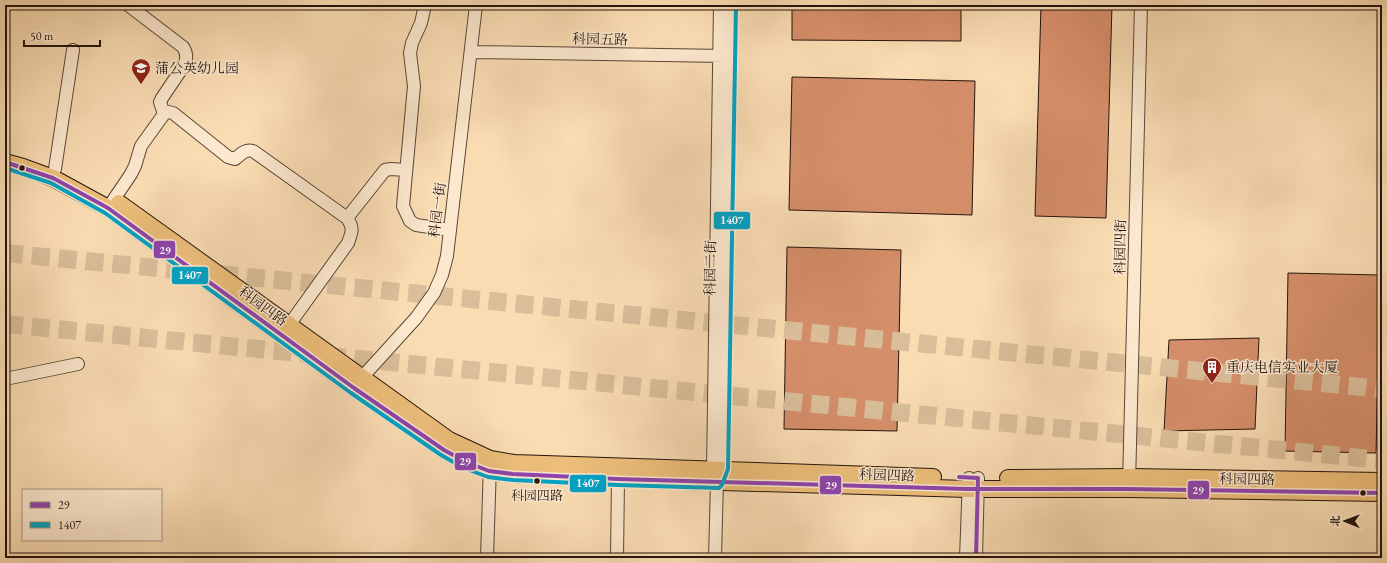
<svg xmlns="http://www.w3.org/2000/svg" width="1387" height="563" font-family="'EB Garamond','Noto Serif SC',serif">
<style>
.building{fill:#d58e6a;stroke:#23140d}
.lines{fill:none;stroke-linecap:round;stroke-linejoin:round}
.highway-tunnel{stroke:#dabe9a;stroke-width:18;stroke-dasharray:18 9;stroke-linecap:butt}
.minor-casing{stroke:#594636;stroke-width:14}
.major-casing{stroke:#23140d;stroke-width:18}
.minor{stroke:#fce8ce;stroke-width:12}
.major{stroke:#edbe7a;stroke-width:16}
.bus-1-casing{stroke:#fce8ce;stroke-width:7}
.bus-2-casing{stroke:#fce8ce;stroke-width:7}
.bus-1{stroke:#8e44ad;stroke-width:4}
.bus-2{stroke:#02a2c4;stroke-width:4}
.bus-dot{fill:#23140d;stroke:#fce8ce;stroke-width:1.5}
.labels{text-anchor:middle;stroke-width:3;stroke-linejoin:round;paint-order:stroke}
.bus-label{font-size:13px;fill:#23140d;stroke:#fce8ce}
.street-label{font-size:14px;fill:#23140d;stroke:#fce8ce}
.poi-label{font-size:14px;fill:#23140d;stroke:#fce8ce;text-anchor:start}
.line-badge{stroke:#fce8ce;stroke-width:1.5}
.badge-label{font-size:11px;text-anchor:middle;font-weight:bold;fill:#fff}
</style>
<rect width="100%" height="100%" fill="#fadcb3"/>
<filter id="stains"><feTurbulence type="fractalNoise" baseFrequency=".005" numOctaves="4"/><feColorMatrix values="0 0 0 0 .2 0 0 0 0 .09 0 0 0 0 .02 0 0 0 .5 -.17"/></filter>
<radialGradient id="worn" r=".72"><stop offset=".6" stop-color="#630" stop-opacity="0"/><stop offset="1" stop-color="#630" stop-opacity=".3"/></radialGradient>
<!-- building -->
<path class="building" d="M 792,5 L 961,5 L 961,41 L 792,40 Z
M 1041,5 L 1112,5 L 1106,218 L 1035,216 Z
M 792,77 L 975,81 L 972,215 L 789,210 Z
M 787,247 L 901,250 L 897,431 L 784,429 Z
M 1288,273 L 1380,275 L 1376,453 L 1285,451 Z
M 1259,338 L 1255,429 L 1164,431 L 1169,340 Z"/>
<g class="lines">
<!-- highway-tunnel -->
<path class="highway-tunnel" d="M 5,253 L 1382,389
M 5,324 L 1382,460"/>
<!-- minor casing -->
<g class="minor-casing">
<path id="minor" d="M 128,5 L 183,47 C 187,53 187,58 185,64 L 162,98 L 160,102 L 164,114
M 425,5 L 421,23 L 412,43 L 410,53 L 414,86 L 403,206 L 410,221 L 416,225 L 450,230
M 471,52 L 725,56
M 55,169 L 73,50
M 108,208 L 131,174 L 135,166 L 141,146 L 164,114 L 168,112 L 173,113 L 228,157 L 235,159 C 241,154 245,149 253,151 L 347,218 C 354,228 352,232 348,243 L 289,325
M 347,218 L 385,170 L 391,169 L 406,170
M 5,379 L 78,364
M 357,383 L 416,318 L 434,293 L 442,275 L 447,256 L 476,5
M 719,477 L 722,469 L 729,57 L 730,5
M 1129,484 L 1141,5
M 487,558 L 490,464
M 617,558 L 618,479
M 715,558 L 717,482 L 713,469 L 720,5
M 966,558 L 969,478
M 976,558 L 978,478"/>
</g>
<!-- major casing -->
<g class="major-casing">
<path id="major" d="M 5,162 L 23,167 L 53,178 L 108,208 L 354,388 L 444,450 L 466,462 L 489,471 L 513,474 L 618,479 L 968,489 L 1129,489 L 1382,493
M 119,203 L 449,440 L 490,459 L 514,463 L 933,477
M 1008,478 L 1129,477 L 1382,481"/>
</g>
<!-- minor -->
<use href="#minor" class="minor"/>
<!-- major -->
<use href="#major" class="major"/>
<!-- bus-1 casing -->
<g class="bus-1-casing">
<path id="bus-1" d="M 5,162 L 53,178 L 108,208 L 354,388 L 444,450 L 466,462 L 489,471 L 513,474 L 618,479 L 968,489 L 1129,489 L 1382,493
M 959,477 L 978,478 L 976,558"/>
</g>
<!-- bus-2 casing -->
<g class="bus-2-casing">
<path id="bus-2" d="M 5,168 L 51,183 L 105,213 L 351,393 L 441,455 L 464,468 L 488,477 L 513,480 L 618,485 L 719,488 L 722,485 L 728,469 L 736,5"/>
</g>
<!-- bus-1 -->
<use href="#bus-1" class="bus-1"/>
<!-- bus-2 -->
<use href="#bus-2" class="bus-2"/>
</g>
<!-- icons -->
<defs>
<g id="school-pin" transform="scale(1)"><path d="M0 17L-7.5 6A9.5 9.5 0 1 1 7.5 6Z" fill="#8f2418" stroke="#fce8ce"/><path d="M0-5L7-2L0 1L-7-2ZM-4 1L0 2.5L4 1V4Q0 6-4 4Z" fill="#fff"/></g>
<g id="building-pin" transform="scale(1)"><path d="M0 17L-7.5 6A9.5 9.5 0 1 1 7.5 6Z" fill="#8f2418" stroke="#fce8ce"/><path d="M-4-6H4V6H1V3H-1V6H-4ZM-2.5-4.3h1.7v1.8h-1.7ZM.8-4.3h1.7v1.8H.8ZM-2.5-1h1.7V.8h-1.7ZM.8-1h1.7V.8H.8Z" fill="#fff"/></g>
</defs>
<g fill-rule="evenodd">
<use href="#school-pin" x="141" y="68"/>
<use href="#building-pin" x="1212" y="367"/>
</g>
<!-- markers -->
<g class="bus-dot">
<circle cx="22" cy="168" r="3.5"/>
<circle cx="537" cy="481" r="3.5"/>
<circle cx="1363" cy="493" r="3.5"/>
</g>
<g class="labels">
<!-- bus labels -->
<g class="bus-label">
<text x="537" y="500">科园四路</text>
</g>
<!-- street labels -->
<g class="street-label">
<text transform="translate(600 39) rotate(1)" y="5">科园五路</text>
<text transform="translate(437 210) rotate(-83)" y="5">科园一街</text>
<text transform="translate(1120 247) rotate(-89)" y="5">科园四街</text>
<text transform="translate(710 268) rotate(-89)" y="5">科园二街</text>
<text transform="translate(263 306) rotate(36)" y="5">科园四路</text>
<text transform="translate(887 475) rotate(2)" y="5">科园四路</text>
<text transform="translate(1247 479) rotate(1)" y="5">科园四路</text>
</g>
<!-- poi labels -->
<g class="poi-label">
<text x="155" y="73">蒲公英幼儿园</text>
<text x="1226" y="372">重庆电信实业大厦</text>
</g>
</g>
<g class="line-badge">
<rect x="713" y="211" width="38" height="19" rx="4" fill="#02a2c4"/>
<rect x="153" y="240" width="23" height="19" rx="4" fill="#8e44ad"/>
<rect x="171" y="266" width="38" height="19" rx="4" fill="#02a2c4"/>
<rect x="454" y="452" width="23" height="19" rx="4" fill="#8e44ad"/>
<rect x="569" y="474" width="38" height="19" rx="4" fill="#02a2c4"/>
<rect x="819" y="475" width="23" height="20" rx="4" fill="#8e44ad"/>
<rect x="1187" y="480" width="23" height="20" rx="4" fill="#8e44ad"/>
</g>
<g class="badge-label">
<text x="732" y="224">1407</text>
<text x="165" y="254">29</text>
<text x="190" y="279">1407</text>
<text x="465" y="465">29</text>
<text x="588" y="487">1407</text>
<text x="831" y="489">29</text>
<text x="1198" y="494">29</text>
</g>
<!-- margin -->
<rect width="1387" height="563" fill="none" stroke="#fadcb3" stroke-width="20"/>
<rect x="6" y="6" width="1375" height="551" fill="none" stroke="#23140d" stroke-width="2"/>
<rect x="10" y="10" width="1367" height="543" fill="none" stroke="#23140d"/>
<!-- legend -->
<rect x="22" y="489" width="140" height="52" fill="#fce8ce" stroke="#a59381"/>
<rect x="30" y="502" width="20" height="6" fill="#8e44ad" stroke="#a59381"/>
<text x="58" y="509" font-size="12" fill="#23140d">29</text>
<rect x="30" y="522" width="20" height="6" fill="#02a2c4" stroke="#a59381"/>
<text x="58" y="529" font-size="12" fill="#23140d">1407</text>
<!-- north arrow -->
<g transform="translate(1345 521) rotate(271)" stroke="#fce8ce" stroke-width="3" paint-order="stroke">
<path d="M0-3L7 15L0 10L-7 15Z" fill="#23140d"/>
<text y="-6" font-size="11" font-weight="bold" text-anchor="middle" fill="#23140d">北</text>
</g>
<!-- scale -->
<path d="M24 40v6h76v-6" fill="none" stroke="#23140d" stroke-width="2"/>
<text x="30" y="40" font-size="12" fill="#23140d" stroke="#fce8ce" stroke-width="3" paint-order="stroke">50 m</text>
<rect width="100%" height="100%" filter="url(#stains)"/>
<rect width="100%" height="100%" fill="url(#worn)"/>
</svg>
